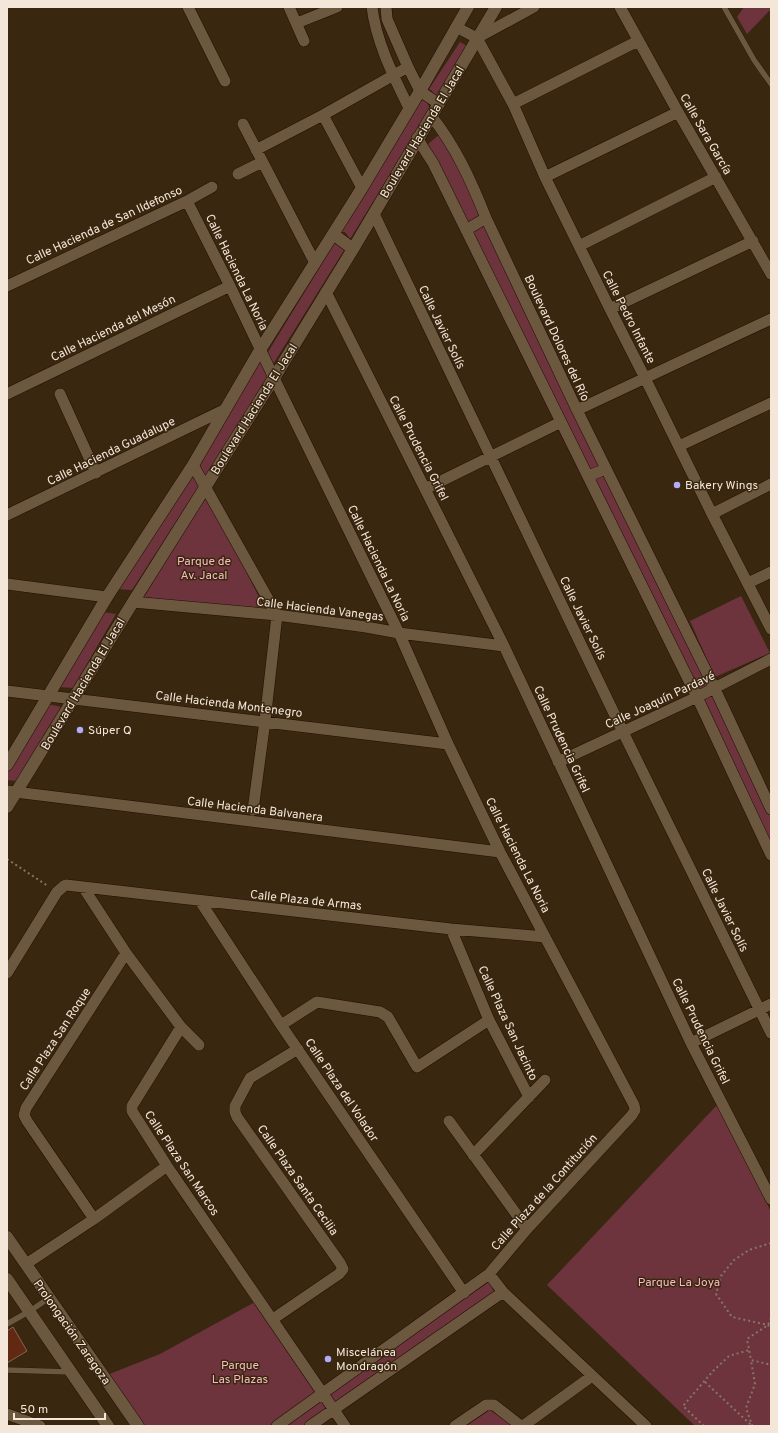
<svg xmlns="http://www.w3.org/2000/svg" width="778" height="1433" font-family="Overpass,sans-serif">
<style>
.green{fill:#6d343d}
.building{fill:#612812;stroke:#846459}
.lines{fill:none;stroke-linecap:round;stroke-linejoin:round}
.service-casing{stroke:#200f00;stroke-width:6}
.minor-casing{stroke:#200f00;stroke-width:12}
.secondary-casing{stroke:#200f00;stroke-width:13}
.path{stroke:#867663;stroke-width:2;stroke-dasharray:2 3;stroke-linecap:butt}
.service{stroke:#6c573f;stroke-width:5.5}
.minor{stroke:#6c573f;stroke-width:11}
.secondary{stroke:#6c573f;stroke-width:12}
.poi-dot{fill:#b2adf9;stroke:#3a2710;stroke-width:1.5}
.labels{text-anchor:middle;stroke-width:3;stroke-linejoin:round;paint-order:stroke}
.street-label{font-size:12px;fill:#f4e7da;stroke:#3a2710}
.poi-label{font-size:12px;fill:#f4e7da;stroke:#3a2710;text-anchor:start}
.park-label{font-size:12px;fill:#f9bbc1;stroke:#3a2710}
</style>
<rect width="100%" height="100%" fill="#3a2710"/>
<!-- green -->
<path class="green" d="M 744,7 L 771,7 L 771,9 L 747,34 L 737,17 Z
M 460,42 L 467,46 L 435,100 L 432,91 L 429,89 Z
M 423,98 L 426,98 L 430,110 L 350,239 L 345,232 L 341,232 Z
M 440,134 L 471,193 L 710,686 L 699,691 L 564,421 L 428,144 Z
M 337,239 L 346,247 L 272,366 L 268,352 Z
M 261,353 L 271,374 L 132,590 L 116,589 Z
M 206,492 L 266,611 L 144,597 Z
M 741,596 L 770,653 L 715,677 L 690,621 Z
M 103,612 L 116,614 L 73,688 L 58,687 Z
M 712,694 L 771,817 L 771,846 L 703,699 Z
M 48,704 L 61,707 L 16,781 L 7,780 L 7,771 Z
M 718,1104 L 771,1212 L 771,1426 L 695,1426 L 547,1285 Z
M 489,1282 L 496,1296 L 335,1402 L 328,1393 Z
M 257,1301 L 319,1391 L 269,1426 L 142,1426 L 107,1375 L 160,1354 Z
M 322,1396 L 331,1410 L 306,1426 L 281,1426 Z
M 490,1410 L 513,1426 L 466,1426 Z"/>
<!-- building -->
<path class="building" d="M 13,1327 L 27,1351 L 7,1363 L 7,1331 Z"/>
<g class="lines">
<!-- service casing -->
<g class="service-casing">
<path id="service" d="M 724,7 L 754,60 L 771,84
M 7,1324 L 30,1311 L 49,1298
M 7,1370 L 71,1372"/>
</g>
<!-- minor casing -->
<g class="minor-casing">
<path id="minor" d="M 188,7 L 225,81
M 289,7 L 304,41
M 372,7 C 376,42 394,77 409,108
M 386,7 L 387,19 L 408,67 L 420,91 L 439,104
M 620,7 L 678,112 L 771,274
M 297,23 L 337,7
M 456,27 L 477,38 L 513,104 L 545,177 L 610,309 L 645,378 L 712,514 L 771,629
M 477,38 L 534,7
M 513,104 L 638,41
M 323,115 L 362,188
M 432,117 C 456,147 472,183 486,218 L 577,410 L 715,689 L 771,809
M 243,124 L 315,263
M 417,138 L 433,163 L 697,697 L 771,855
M 256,150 L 323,115 L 408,67
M 238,174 L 262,162
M 545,177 L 678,112
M 187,201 L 230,286 L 274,378 L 399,633 L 448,744 L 500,852 L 634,1105 L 635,1110 L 632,1115 L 527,1229 L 489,1274 L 277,1426
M 374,214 L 623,732 L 771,1033
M 466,230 L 486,218
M 579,246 L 716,177
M 7,286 L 187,201 L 212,187
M 326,292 L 504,646 L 691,1043 L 771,1199
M 610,309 L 753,241
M 7,394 L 230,286
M 60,394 L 96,473
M 577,410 L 771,319
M 679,446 L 771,403
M 193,465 L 277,615 L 265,721 L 253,810
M 588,476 L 606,469
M 425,489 L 561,422
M 712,514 L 771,484
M 7,515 L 226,409
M 748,583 L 771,572
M 7,584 L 107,597
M 133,602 L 277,615 L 366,627 L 399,633 L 504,646
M 7,691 L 448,744
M 558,762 L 697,697 L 771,659
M 7,791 L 500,852
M 83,887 L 126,953 L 181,1027 L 132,1106 L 132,1111 L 167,1166 L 345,1426
M 200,901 L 281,1025 L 464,1293
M 451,929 L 489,1020 L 529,1097
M 7,973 L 57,892 L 64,886 L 66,885 L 451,929 L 545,937
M 281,1025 L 317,1002 L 380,1012 L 388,1017 L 417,1067 L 489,1020
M 181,1027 L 199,1045
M 691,1043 L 771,1004
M 449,1121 L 527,1229
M 473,1155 L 545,1080
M 94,1219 L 27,1121 L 24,1115 L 26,1108 L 126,953
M 26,1264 L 94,1219 L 167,1166
M 489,1274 L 503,1292 L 646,1426
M 273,1319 L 339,1274 L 343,1269 L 340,1263 L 237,1117 L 235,1112 L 235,1106 L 250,1078 L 298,1049
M 7,1414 L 40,1426
M 310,1426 L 503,1292
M 455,1426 L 486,1405 L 494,1405 L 521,1426
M 523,1426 L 592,1376"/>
</g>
<!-- secondary casing -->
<g class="secondary-casing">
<path id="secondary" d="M 333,234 L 353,249
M 7,765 L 107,597 L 193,465 L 260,350 L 362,188 L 420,91 L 468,7
M 7,807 L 133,602 L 274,378 L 353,249 L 496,7
M 7,1237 L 138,1426
M 7,1279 L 108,1426"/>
</g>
<!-- path -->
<path class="path" d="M 7,859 L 48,886
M 771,1243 L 749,1250 L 734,1260 L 721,1276 L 716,1294 L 732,1317 L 768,1325 L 771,1329
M 771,1318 L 768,1325 L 747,1339 L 751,1360 L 771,1365
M 705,1382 L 751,1425
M 704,1426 L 683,1406 L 713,1371 L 729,1356 L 749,1350
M 751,1426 L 752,1425 L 746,1408 L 755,1384 L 751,1360"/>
<!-- service -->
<use href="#service" class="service"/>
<!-- minor -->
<use href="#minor" class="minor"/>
<!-- secondary -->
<use href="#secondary" class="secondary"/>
</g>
<!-- markers -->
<g class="poi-dot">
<circle cx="677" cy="485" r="4"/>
<circle cx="80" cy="730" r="4"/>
<circle cx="328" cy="1359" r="4"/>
</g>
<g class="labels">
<!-- street labels -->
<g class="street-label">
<text transform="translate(422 132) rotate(-59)" y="4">Boulevard Hacienda El Jacal</text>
<text transform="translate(706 134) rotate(60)" y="4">Calle Sara García</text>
<text transform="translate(104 225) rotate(-25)" y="4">Calle Hacienda de San Ildefonso</text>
<text transform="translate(237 272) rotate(64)" y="4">Calle Hacienda La Noria</text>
<text transform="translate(629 317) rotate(63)" y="4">Calle Pedro Infante</text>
<text transform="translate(442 327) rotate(64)" y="4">Calle Javier Solís</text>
<text transform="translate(113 328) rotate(-26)" y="4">Calle Hacienda del Mesón</text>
<text transform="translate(557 338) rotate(65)" y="4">Boulevard Dolores del Río</text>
<text transform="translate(254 409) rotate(-58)" y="4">Boulevard Hacienda El Jacal</text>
<text transform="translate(419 448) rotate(63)" y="4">Calle Prudencia Grifel</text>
<text transform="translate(111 451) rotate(-26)" y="4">Calle Hacienda Guadalupe</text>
<text transform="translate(379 563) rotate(64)" y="4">Calle Hacienda La Noria</text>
<text transform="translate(320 609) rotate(7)" y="4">Calle Hacienda Vanegas</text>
<text transform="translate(583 618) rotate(64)" y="4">Calle Javier Solís</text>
<text transform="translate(83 684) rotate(-59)" y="4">Boulevard Hacienda El Jacal</text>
<text transform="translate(660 700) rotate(-25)" y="4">Calle Joaquín Pardavé</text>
<text transform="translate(229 704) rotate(7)" y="4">Calle Hacienda Montenegro</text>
<text transform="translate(562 739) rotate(65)" y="4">Calle Prudencia Grifel</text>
<text transform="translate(255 809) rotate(7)" y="4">Calle Hacienda Balvanera</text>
<text transform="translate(518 855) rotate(63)" y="4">Calle Hacienda La Noria</text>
<text transform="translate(306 900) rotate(6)" y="4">Calle Plaza de Armas</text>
<text transform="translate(725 910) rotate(64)" y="4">Calle Javier Solís</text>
<text transform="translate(508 1023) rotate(65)" y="4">Calle Plaza San Jacinto</text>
<text transform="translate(701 1031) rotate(64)" y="4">Calle Prudencia Grifel</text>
<text transform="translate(55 1039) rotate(-57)" y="4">Calle Plaza San Roque</text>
<text transform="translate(342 1090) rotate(56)" y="4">Calle Plaza del Volador</text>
<text transform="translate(182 1163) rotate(56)" y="4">Calle Plaza San Marcos</text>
<text transform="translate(298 1180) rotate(55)" y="4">Calle Plaza Santa Cecilia</text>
<text transform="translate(544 1192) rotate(-48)" y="4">Calle Plaza de la Contitución</text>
<text transform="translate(72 1332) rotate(55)" y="4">Prolongación Zaragoza</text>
</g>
<!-- poi labels -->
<g class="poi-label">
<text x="685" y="489">Bakery Wings</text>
<text x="88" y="734">Súper Q</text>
<text x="336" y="1356">Miscelánea<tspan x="336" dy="14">Mondragón</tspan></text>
</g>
<!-- park labels -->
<g class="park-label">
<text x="204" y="565">Parque de<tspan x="204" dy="14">Av. Jacal</tspan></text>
<text x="679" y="1286">Parque La Joya</text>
<text x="240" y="1369">Parque<tspan x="240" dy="14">Las Plazas</tspan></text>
</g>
</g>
<!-- border -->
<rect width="778" height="1433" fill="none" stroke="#f4e7da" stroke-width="16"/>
<!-- scale -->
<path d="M14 1413v6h91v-6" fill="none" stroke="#f4e7da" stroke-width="2"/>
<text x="20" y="1413" font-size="12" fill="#f4e7da" stroke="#3a2710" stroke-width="3" paint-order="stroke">50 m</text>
</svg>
